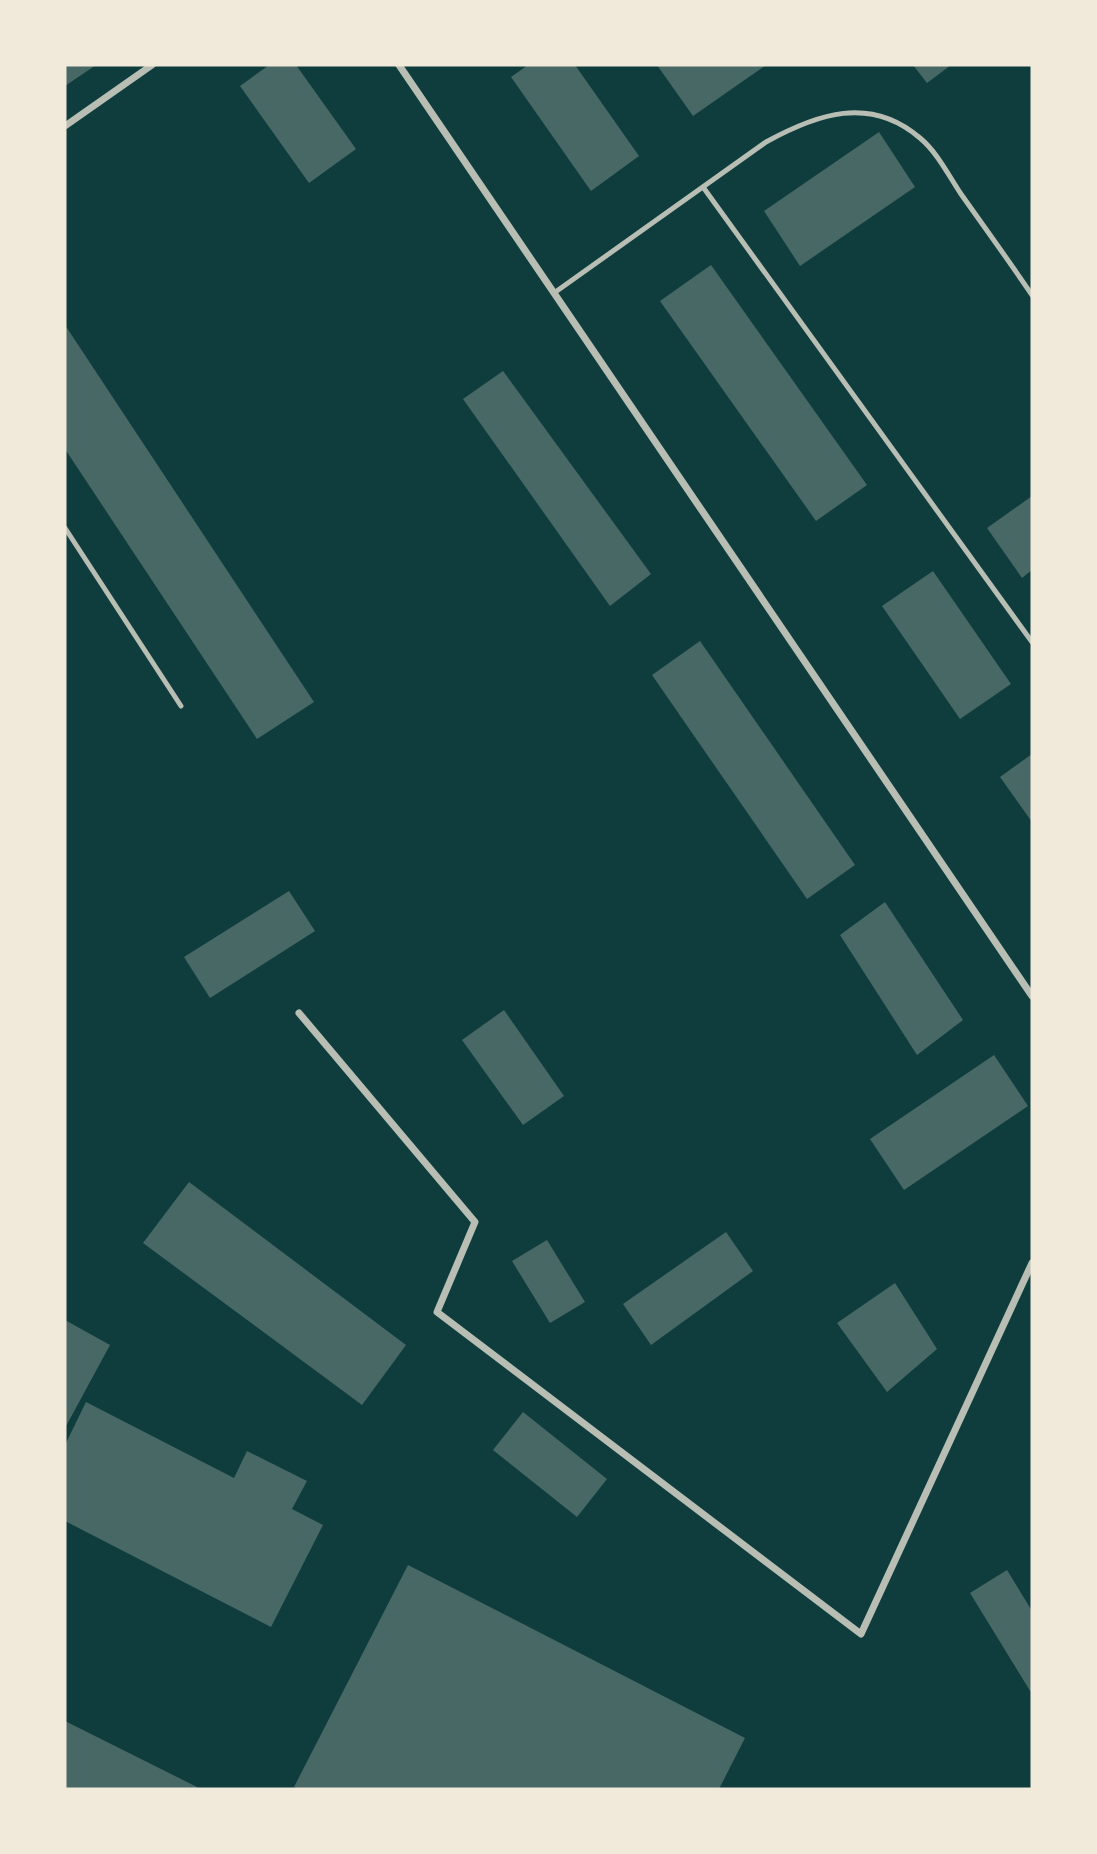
<svg xmlns="http://www.w3.org/2000/svg" width="1097" height="1854" font-family="'Golos Text',sans-serif">
<style>
.building{fill:#486865}
.lines{fill:none;stroke-linecap:round;stroke-linejoin:round}
.service{stroke:#b8beb3;stroke-width:5}
.minor{stroke:#b8beb3;stroke-width:7}
</style>
<rect width="100%" height="100%" fill="#0f3d3e"/>
<!-- building -->
<path class="building" d="M 65,65 L 96,65 L 65,86 Z
M 269,65 L 296,65 L 356,149 L 309,183 L 240,86 Z
M 528,65 L 575,65 L 639,156 L 591,191 L 511,77 Z
M 657,65 L 766,65 L 693,116 Z
M 913,65 L 951,65 L 927,83 Z
M 879,132 L 915,187 L 800,266 L 764,211 Z
M 711,265 L 867,485 L 816,521 L 660,301 Z
M 65,325 L 314,702 L 257,739 L 65,449 Z
M 503,371 L 651,574 L 610,606 L 463,399 Z
M 1032,496 L 1032,570 L 1022,578 L 987,528 Z
M 933,571 L 1011,684 L 960,719 L 882,606 Z
M 700,641 L 855,865 L 807,899 L 652,675 Z
M 1032,754 L 1032,822 L 1000,777 Z
M 289,891 L 315,931 L 210,998 L 184,957 Z
M 885,902 L 963,1020 L 917,1055 L 840,935 Z
M 504,1010 L 564,1096 L 523,1125 L 462,1040 Z
M 994,1055 L 1028,1106 L 904,1190 L 870,1139 Z
M 189,1182 L 406,1345 L 362,1405 L 143,1243 Z
M 726,1232 L 753,1271 L 651,1345 L 623,1304 Z
M 547,1240 L 585,1302 L 550,1323 L 512,1261 Z
M 895,1283 L 937,1349 L 887,1392 L 837,1323 Z
M 65,1320 L 110,1345 L 65,1428 Z
M 86,1402 L 234,1478 L 247,1451 L 307,1481 L 292,1509 L 323,1525 L 271,1627 L 65,1521 L 65,1445 Z
M 523,1412 L 607,1479 L 577,1517 L 493,1450 Z
M 408,1565 L 745,1738 L 719,1789 L 299,1789 L 294,1787 Z
M 1007,1570 L 1032,1611 L 1032,1694 L 970,1593 Z
M 65,1721 L 201,1789 L 65,1789 Z"/>
<g class="lines">
<!-- service -->
<path class="service" d="M 703,187 L 1032,642
M 554,293 L 766,142 C 817,114 870,95 920,138 C 937,152 949,176 961,194 C 985,228 1009,261 1032,295
M 65,528 L 181,706"/>
<!-- minor -->
<path class="minor" d="M 399,65 L 1032,996
M 65,126 L 152,65
M 299,1013 L 475,1222 L 437,1312 L 861,1634 L 1032,1263"/>
</g>
<!-- border -->
<rect width="1097" height="1854" fill="none" stroke="#f1e9da" stroke-width="133"/>
</svg>
